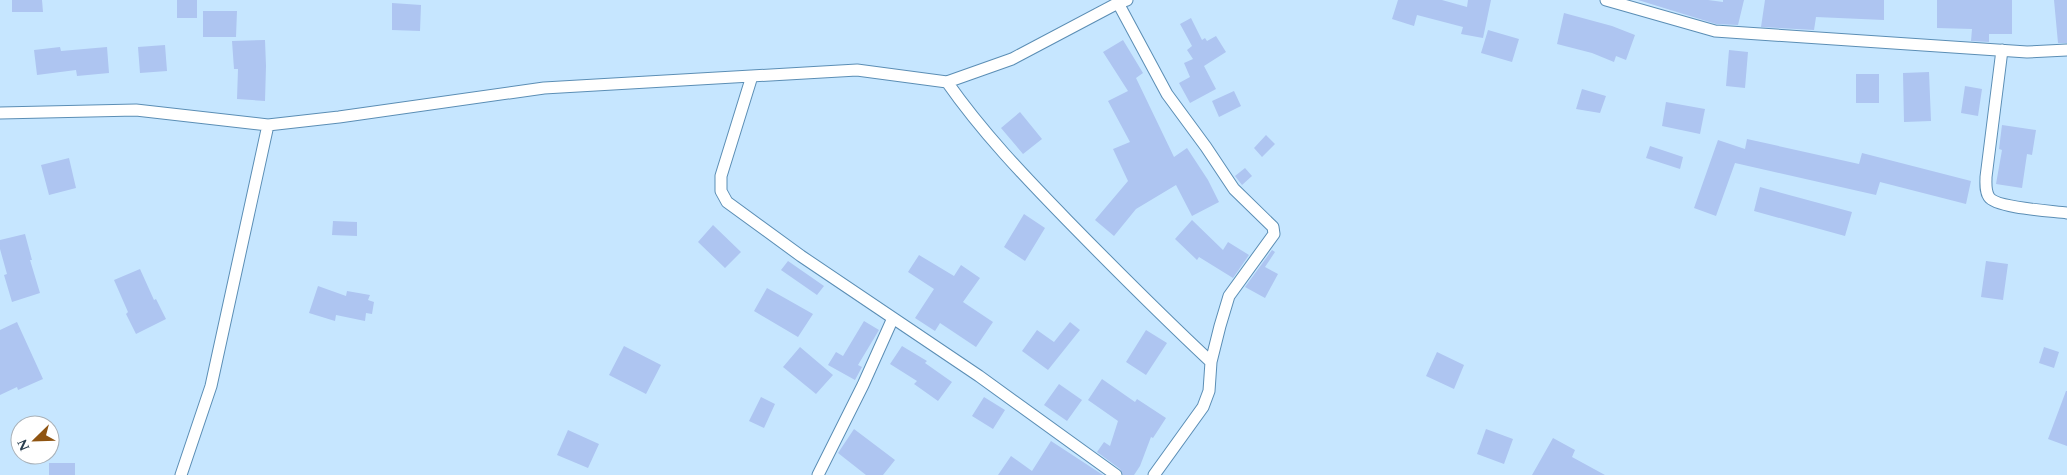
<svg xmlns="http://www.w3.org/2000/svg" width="2067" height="475" font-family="Spectral,serif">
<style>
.building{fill:#aec5f1}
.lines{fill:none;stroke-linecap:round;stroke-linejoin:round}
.minor-casing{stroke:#5b8eb5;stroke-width:13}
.minor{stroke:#fff;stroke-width:11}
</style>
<rect width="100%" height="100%" fill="#c6e6ff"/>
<!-- building -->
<path class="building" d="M 12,0 L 42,0 L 43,12 L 12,12 Z
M 177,0 L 197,0 L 197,18 L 177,18 Z
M 1398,0 L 1442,0 L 1467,7 L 1468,0 L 1491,0 L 1483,38 L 1461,34 L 1463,27 L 1417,15 L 1414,26 L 1392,19 Z
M 1638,0 L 1708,0 L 1723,2 L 1723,0 L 1744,0 L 1738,25 L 1716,24 Z
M 1765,0 L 1884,0 L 1884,20 L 1816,17 L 1814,30 L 1761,27 Z
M 1937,0 L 2012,0 L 2012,34 L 1989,34 L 1989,42 L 1971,41 L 1972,29 L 1937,28 Z
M 2054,0 L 2067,0 L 2067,43 L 2058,43 Z
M 392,3 L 421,5 L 420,31 L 392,30 Z
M 203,11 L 237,11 L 236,37 L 203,37 Z
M 1564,13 L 1612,26 L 1635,35 L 1626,60 L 1616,56 L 1614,62 L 1592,53 L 1557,44 Z
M 1191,18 L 1202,40 L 1205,38 L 1207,41 L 1216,36 L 1226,52 L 1204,66 L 1216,89 L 1190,103 L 1179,83 L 1190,77 L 1184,63 L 1193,59 L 1187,50 L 1192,46 L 1180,24 Z
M 1488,30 L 1519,39 L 1512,62 L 1481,53 Z
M 265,40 L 266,66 L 265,101 L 237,99 L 238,69 L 234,69 L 232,41 Z
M 1123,40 L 1143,73 L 1136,78 L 1174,157 L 1187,148 L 1208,180 L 1219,202 L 1192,216 L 1176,185 L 1136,209 L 1114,236 L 1095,220 L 1128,181 L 1113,149 L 1130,142 L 1108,101 L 1128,91 L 1103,52 Z
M 165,45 L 167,71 L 140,73 L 138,47 Z
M 60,47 L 61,51 L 107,47 L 109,73 L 77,76 L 76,70 L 37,75 L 34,50 Z
M 1729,50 L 1748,52 L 1745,88 L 1726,86 Z
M 1929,72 L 1931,121 L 1904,122 L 1903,73 Z
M 1856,74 L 1879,74 L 1879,103 L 1856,103 Z
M 1965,86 L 1982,89 L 1978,116 L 1961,113 Z
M 1582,89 L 1606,96 L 1600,113 L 1576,109 Z
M 1234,91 L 1241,106 L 1219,117 L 1212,101 Z
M 1666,102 L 1705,109 L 1700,134 L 1662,126 Z
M 1020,112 L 1042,139 L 1023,154 L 1001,128 Z
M 2002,125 L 2036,130 L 2032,155 L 2027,154 L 2022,188 L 1996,184 L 2002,150 L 1999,149 Z
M 1266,135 L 1275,144 L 1262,157 L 1254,148 Z
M 1747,139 L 1859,164 L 1862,153 L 1971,181 L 1966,204 L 1880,182 L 1876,195 L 1735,163 L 1716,216 L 1694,208 L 1718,140 L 1745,149 Z
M 1650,146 L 1683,157 L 1680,169 L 1646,158 Z
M 69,158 L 76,188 L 49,195 L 41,165 Z
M 1245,168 L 1252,176 L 1242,185 L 1235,176 Z
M 1760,187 L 1852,212 L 1845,236 L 1754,211 Z
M 1024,214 L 1045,228 L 1025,261 L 1004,247 Z
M 1192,220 L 1223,250 L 1228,242 L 1249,255 L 1233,278 L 1199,257 L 1197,260 L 1175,239 Z
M 333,221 L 357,222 L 357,236 L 332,235 Z
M 713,225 L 741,252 L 725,268 L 698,242 Z
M 25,234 L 32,260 L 30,260 L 40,293 L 12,302 L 4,275 L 7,274 L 0,249 L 0,240 Z
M 1272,250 L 1275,252 L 1265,267 L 1278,274 L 1265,298 L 1245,287 Z
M 919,255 L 954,276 L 961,265 L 980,278 L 963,302 L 993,322 L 976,347 L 940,323 L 935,331 L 915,318 L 934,289 L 908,272 Z
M 788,261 L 824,286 L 817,295 L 781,270 Z
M 1986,261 L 2008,264 L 2003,300 L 1981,297 Z
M 140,269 L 154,300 L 156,299 L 166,319 L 136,334 L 126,314 L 128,312 L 114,280 Z
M 318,286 L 346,296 L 347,291 L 370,295 L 368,300 L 374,302 L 372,314 L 366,313 L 365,321 L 336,315 L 335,321 L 309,313 Z
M 767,288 L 813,314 L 798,337 L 754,311 Z
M 864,321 L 879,330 L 858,365 L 862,367 L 855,380 L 828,365 L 836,352 L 843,356 Z
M 17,322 L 43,379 L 18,390 L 17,387 L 0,395 L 0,330 Z
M 1070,322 L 1080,330 L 1048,370 L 1022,351 L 1037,330 L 1054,342 Z
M 1146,330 L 1167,343 L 1146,375 L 1126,362 Z
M 624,346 L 661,365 L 646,394 L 609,375 Z
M 902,346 L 927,361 L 925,363 L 952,382 L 938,401 L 914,384 L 917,381 L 890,364 Z
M 800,347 L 833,375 L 816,394 L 783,367 Z
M 2044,347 L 2059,352 L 2054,368 L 2039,363 Z
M 1437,352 L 1464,365 L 1454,389 L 1426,376 Z
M 1102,379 L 1135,402 L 1137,399 L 1166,418 L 1153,438 L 1151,437 L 1140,466 L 1134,475 L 1123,475 L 1120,469 L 1097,452 L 1104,442 L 1110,446 L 1118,421 L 1088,400 Z
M 1059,384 L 1082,400 L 1067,421 L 1044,405 Z
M 2066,391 L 2067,391 L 2067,446 L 2048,439 Z
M 761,397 L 775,404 L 764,428 L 749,421 Z
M 984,397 L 1005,410 L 993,429 L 972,416 Z
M 854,429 L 895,460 L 883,475 L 866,475 L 838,453 Z
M 1486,429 L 1513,439 L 1504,464 L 1477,454 Z
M 568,430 L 599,444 L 588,468 L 557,455 Z
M 1553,438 L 1575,450 L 1572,457 L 1605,475 L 1532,475 Z
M 1051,441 L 1103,475 L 998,475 L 1011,456 L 1032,471 Z
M 49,463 L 75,463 L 75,475 L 49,475 Z"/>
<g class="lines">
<!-- minor casing -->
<g class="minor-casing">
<path id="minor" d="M 1606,0 L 1715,31 L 2027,52 L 2067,50
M 1118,3 L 1167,94 L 1206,147 L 1234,189 L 1273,227 L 1274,234 L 1229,296 L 1220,326 L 1211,362 L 1209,391 L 1203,407 L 1154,475
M 2002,50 L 1986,177 C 1986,184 1985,191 1989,197 C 1996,208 2053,211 2067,213
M 752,76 L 721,176 L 721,191 L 727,202 L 801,256 L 979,376 L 1116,475
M 947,82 C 982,132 1024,176 1067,220 C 1114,268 1162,316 1211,362
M 0,113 L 136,110 L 268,125 L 339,117 L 544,88 L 857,70 L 947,82 L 1012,59 L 1118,3 L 1127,0
M 181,475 L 211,386 L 268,125
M 818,475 L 863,385 L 893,318"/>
</g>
<!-- minor -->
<use href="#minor" class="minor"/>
</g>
<!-- north arrow -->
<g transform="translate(35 440) rotate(247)"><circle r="24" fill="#ffffff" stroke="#a9b1b8"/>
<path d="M0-4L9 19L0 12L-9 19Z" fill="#8f5411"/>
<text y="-8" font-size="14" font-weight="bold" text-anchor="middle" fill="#283d4e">N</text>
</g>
</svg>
